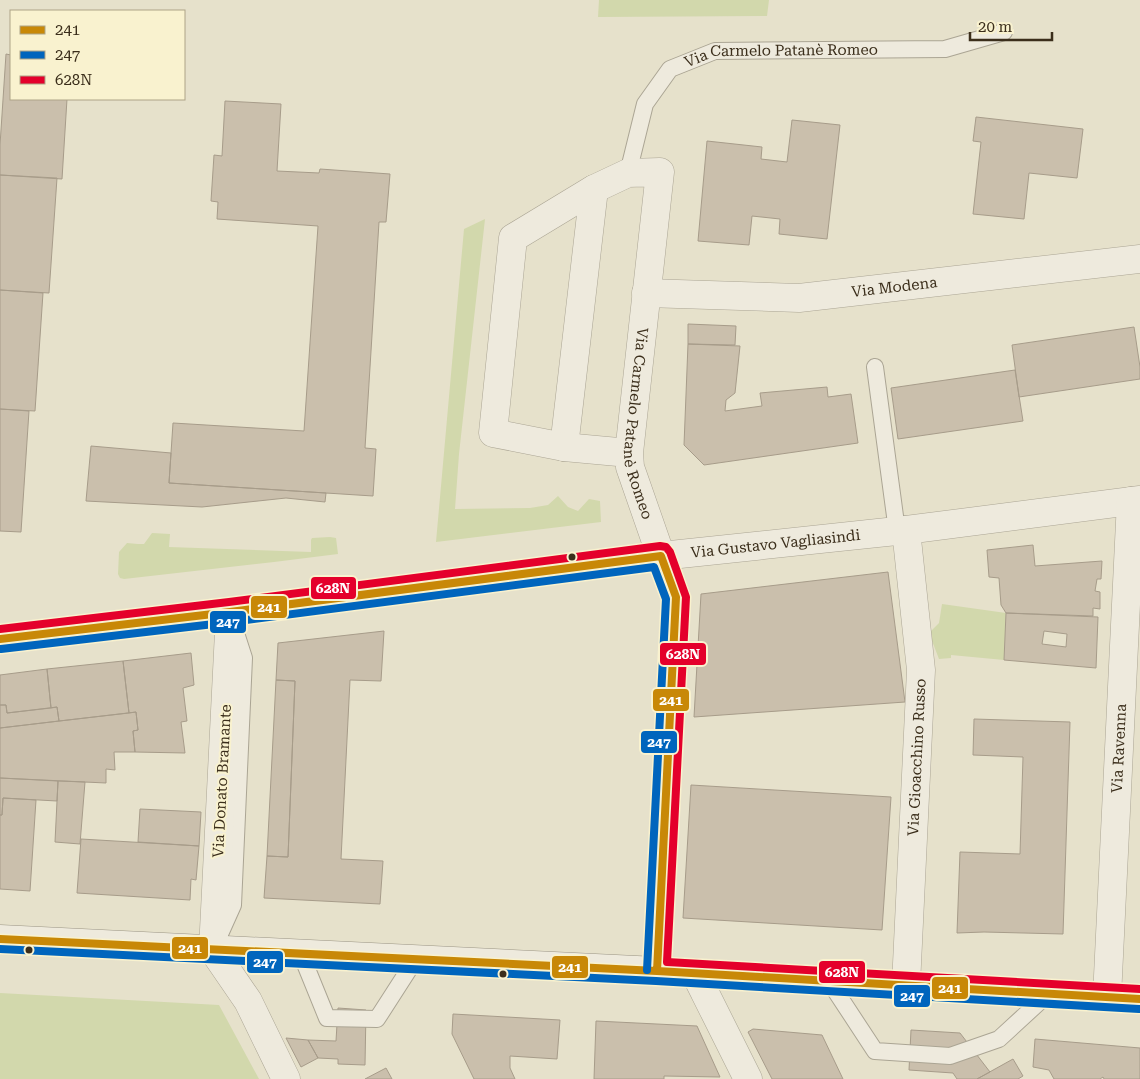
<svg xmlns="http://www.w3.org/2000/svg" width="1140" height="1079" font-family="'Roboto Serif',serif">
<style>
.green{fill:#d2d8ac}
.building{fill:#cabfac;stroke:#a79c8a;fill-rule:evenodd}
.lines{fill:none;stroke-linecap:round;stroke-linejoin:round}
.service-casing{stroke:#aba594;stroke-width:18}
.minor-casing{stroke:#aba594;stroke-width:29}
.secondary-casing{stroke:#9b9585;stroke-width:29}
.service{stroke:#eeeadd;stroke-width:16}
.minor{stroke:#eeeadd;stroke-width:28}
.secondary{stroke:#eeeadd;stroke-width:28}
.bus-1-casing{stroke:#f9f2cf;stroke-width:11}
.bus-2-casing{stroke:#f9f2cf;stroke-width:11}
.bus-3-casing{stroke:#f9f2cf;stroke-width:11}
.bus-1{stroke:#c88807;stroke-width:8}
.bus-2{stroke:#0065bd;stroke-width:8}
.bus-3{stroke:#e4002b;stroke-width:8}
.bus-dot{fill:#3b2e1b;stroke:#f9f2cf;stroke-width:2}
.labels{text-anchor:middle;stroke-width:4;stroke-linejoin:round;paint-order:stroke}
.street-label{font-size:15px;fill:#3b2e1b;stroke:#f9f2cf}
.line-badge{stroke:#f9f2cf;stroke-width:2}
.badge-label{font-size:14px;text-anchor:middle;font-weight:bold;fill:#fff}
</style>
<rect width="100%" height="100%" fill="#e6e1cb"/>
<!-- green -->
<path class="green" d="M 599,0 L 769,0 L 767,16 L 598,17 Z
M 485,219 L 459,454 L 455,509 L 530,508 L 548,505 L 558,496 L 568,507 L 578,511 L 589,499 L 600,501 L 601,522 L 436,542 L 464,229 Z
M 152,533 L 170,534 L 169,547 L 311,552 L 311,540 L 312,538 L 330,537 L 336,538 L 338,554 L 274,562 L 124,579 L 120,578 L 118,574 L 119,552 L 127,543 L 138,544 L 144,544 Z
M 942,604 L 1006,613 L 1004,660 L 951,655 L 951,658 L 939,659 L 929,633 L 939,623 Z
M 0,993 L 219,1005 L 259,1079 L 0,1079 Z"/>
<!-- building -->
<path class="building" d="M 6,54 L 11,55 L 11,99 L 67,99 L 62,179 L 0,175 L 0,145 Z
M 225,101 L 281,104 L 277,171 L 319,173 L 320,169 L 390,174 L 386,222 L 379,222 L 365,448 L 376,449 L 373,496 L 169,483 L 173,423 L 304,431 L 318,226 L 217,219 L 218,202 L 211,201 L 214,155 L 222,156 Z
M 976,117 L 1083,129 L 1077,178 L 1029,173 L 1024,219 L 973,214 L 981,142 L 973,141 Z
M 792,120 L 840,125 L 827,239 L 779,234 L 780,219 L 752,216 L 749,245 L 698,241 L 707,141 L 762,147 L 761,159 L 787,162 Z
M 0,175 L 57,178 L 49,293 L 0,290 Z
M 0,290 L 43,293 L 35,411 L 0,409 Z
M 688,324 L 736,326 L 735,345 L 688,344 Z
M 1134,327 L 1140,367 L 1140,379 L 1019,397 L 1012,345 Z
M 688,344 L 740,346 L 735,393 L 726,400 L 725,411 L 762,406 L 760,393 L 827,387 L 828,397 L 851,394 L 858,443 L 704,465 L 684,445 Z
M 1015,370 L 1023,421 L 898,439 L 891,388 Z
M 0,409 L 29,411 L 21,532 L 0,531 Z
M 91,446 L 171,453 L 169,483 L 326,493 L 325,502 L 286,498 L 202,507 L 86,501 Z
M 1033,545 L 1035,566 L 1102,561 L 1101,579 L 1097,579 L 1095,591 L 1100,592 L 1100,609 L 1093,608 L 1093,616 L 1006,613 L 1001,605 L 999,578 L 989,577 L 987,550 Z
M 888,572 L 905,702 L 694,717 L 701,594 Z
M 1006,613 L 1098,617 L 1096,668 L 1004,660 ZM 1044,631 L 1067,634 L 1066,647 L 1042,644 Z
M 384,631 L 381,681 L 350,680 L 341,859 L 383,861 L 380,904 L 264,898 L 267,856 L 288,857 L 295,681 L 276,680 L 278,643 Z
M 191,653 L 194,685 L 183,688 L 187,721 L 181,722 L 185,753 L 135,752 L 133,731 L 138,730 L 136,712 L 129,713 L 123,661 Z
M 123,661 L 129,713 L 59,721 L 57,707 L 51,708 L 47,669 Z
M 47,669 L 51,708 L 7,713 L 6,705 L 0,705 L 0,675 Z
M 276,680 L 295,681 L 288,857 L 267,856 Z
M 0,705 L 6,705 L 7,713 L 57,707 L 59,721 L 0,728 Z
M 136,712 L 138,730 L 133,731 L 135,752 L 114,752 L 115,770 L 106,769 L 106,783 L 0,778 L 0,728 Z
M 974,719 L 1070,722 L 1063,934 L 984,932 L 957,933 L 960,852 L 1020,854 L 1023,757 L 973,755 Z
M 0,778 L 58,781 L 57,801 L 3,798 L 2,815 L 0,815 Z
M 58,781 L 85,782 L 80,844 L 55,842 Z
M 691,785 L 891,797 L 882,930 L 683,918 Z
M 3,798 L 36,800 L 30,891 L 0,889 L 0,815 L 2,815 Z
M 140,809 L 201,812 L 199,846 L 138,842 Z
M 81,839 L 199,846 L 196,880 L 191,879 L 190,900 L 77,893 Z
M 338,1008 L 366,1010 L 365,1065 L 338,1064 L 338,1059 L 318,1058 L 308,1040 L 336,1041 Z
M 453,1014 L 560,1020 L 557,1059 L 510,1056 L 510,1068 L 515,1079 L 474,1079 L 452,1034 Z
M 596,1021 L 697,1026 L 720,1077 L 664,1076 L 664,1079 L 594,1079 Z
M 753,1029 L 822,1035 L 843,1079 L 772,1079 L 748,1032 Z
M 911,1030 L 960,1033 L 990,1072 L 977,1079 L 957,1079 L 953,1073 L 909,1070 Z
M 286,1038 L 308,1040 L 318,1058 L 301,1067 Z
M 1035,1039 L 1140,1048 L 1140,1079 L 1104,1079 L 1103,1077 L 1100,1079 L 1054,1079 L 1049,1070 L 1033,1067 Z
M 1013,1059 L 1023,1076 L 1018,1079 L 977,1079 Z
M 386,1068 L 392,1079 L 365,1079 Z"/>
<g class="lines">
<!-- service casing -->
<g class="service-casing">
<g id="service">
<path id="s1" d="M 628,173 L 645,104 L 670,69 L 715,51 L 945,49 L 1004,32"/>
<path d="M 875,367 L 897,531"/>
<path d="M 220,934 L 233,905 L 244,658 L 235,630"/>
<path d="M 301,954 L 327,1018 L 377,1019 L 415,960"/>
<path d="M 829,981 L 875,1051 L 950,1056 L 999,1039 L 1049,993"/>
</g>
</g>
<!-- minor casing -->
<g class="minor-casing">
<g id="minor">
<path id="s2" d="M 646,293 L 799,298 L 1140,259"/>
<path d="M 564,447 L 594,189"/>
<path id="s3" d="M 629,453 L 564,447 L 493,433 L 513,238 L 594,189 L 628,173 L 660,172 L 629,453 L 630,467 L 661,556 L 906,530 L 1140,500"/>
<path d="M 230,612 L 213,950 L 248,1001 L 286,1079"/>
<path d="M 695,973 L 748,1079"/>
<path id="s4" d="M 906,985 L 921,670 L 906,530"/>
<path id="s5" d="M 1107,997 L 1131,501"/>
</g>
</g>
<!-- secondary casing -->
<g class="secondary-casing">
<path id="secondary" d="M 0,639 L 230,612 L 661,556 L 676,597 L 657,971
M 0,939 L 657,971 L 1140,999"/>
</g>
<!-- service -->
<use href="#service" class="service"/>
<!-- minor -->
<use href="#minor" class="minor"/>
<!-- secondary -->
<use href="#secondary" class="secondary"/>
<!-- bus-1 casing -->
<g class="bus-1-casing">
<path id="bus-1" d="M 0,639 L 230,612 L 661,556 L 676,597 L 657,971
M 0,939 L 657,971 L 1140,999"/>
</g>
<!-- bus-2 casing -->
<g class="bus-2-casing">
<path id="bus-2" d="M 1,649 L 231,622 L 654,567 L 666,599 L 647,970
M 0,949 L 656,981 L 1139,1009"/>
</g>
<!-- bus-3 casing -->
<g class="bus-3-casing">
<path id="bus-3" d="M 0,629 L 229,602 L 660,546 L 666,547 L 670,552 L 686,597 L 667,962 L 1140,989"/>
</g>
<!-- bus-1 -->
<use href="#bus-1" class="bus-1"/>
<!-- bus-2 -->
<use href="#bus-2" class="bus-2"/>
<!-- bus-3 -->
<use href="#bus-3" class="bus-3"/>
</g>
<!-- markers -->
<g class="bus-dot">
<circle cx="572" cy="557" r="4.5"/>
<circle cx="29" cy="950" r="4.5"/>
<circle cx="503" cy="974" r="4.5"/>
</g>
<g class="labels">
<!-- street labels -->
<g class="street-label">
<text dy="5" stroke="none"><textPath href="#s1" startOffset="228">Via Carmelo Patanè Romeo</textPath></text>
<text dy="5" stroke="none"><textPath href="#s2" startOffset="249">Via Modena</textPath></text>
<text dy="5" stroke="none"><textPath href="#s3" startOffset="752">Via Carmelo Patanè Romeo</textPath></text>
<text dy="5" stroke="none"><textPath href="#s3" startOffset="1004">Via Gustavo Vagliasindi</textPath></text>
<text dy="5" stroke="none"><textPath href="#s5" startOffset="249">Via Ravenna</textPath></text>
<text dy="5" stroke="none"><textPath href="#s4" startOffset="228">Via Gioacchino Russo</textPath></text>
<text transform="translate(222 781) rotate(-87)" y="5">Via Donato Bramante</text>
</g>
</g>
<g class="line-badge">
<rect x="310" y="576" width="47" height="24" rx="5" fill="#e4002b"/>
<rect x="250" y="595" width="38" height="24" rx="5" fill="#c88807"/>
<rect x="209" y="610" width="38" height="24" rx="5" fill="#0065bd"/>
<rect x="659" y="642" width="48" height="24" rx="5" fill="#e4002b"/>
<rect x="652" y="688" width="38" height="24" rx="5" fill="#c88807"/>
<rect x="640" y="730" width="38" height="24" rx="5" fill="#0065bd"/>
<rect x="171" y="936" width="38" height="24" rx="5" fill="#c88807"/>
<rect x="246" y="950" width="38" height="24" rx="5" fill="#0065bd"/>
<rect x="551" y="955" width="38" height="24" rx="5" fill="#c88807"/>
<rect x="818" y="960" width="48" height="24" rx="5" fill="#e4002b"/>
<rect x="931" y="976" width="38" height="24" rx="5" fill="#c88807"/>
<rect x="893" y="984" width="38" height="24" rx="5" fill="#0065bd"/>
</g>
<g class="badge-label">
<text x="333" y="593">628N</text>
<text x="269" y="612">241</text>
<text x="228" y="627">247</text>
<text x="683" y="659">628N</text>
<text x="671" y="705">241</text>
<text x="659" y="747">247</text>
<text x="190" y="953">241</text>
<text x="265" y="967">247</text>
<text x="570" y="972">241</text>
<text x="842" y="977">628N</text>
<text x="950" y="993">241</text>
<text x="912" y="1001">247</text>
</g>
<!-- legend -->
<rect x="10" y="10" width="175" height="90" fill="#f9f2cf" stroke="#ada487"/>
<rect x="20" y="26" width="25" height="8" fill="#c88807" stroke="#ada487"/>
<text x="55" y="35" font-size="15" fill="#3b2e1b">241</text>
<rect x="20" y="51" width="25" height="8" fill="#0065bd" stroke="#ada487"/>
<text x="55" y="60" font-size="15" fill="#3b2e1b">247</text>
<rect x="20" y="76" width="25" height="8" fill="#e4002b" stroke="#ada487"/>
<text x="55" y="85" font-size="15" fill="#3b2e1b">628N</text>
<!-- scale -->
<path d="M970 32v8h82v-8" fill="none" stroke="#3b2e1b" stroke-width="2.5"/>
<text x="978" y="32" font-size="15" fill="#3b2e1b" stroke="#f9f2cf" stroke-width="4" paint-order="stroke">20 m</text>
</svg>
